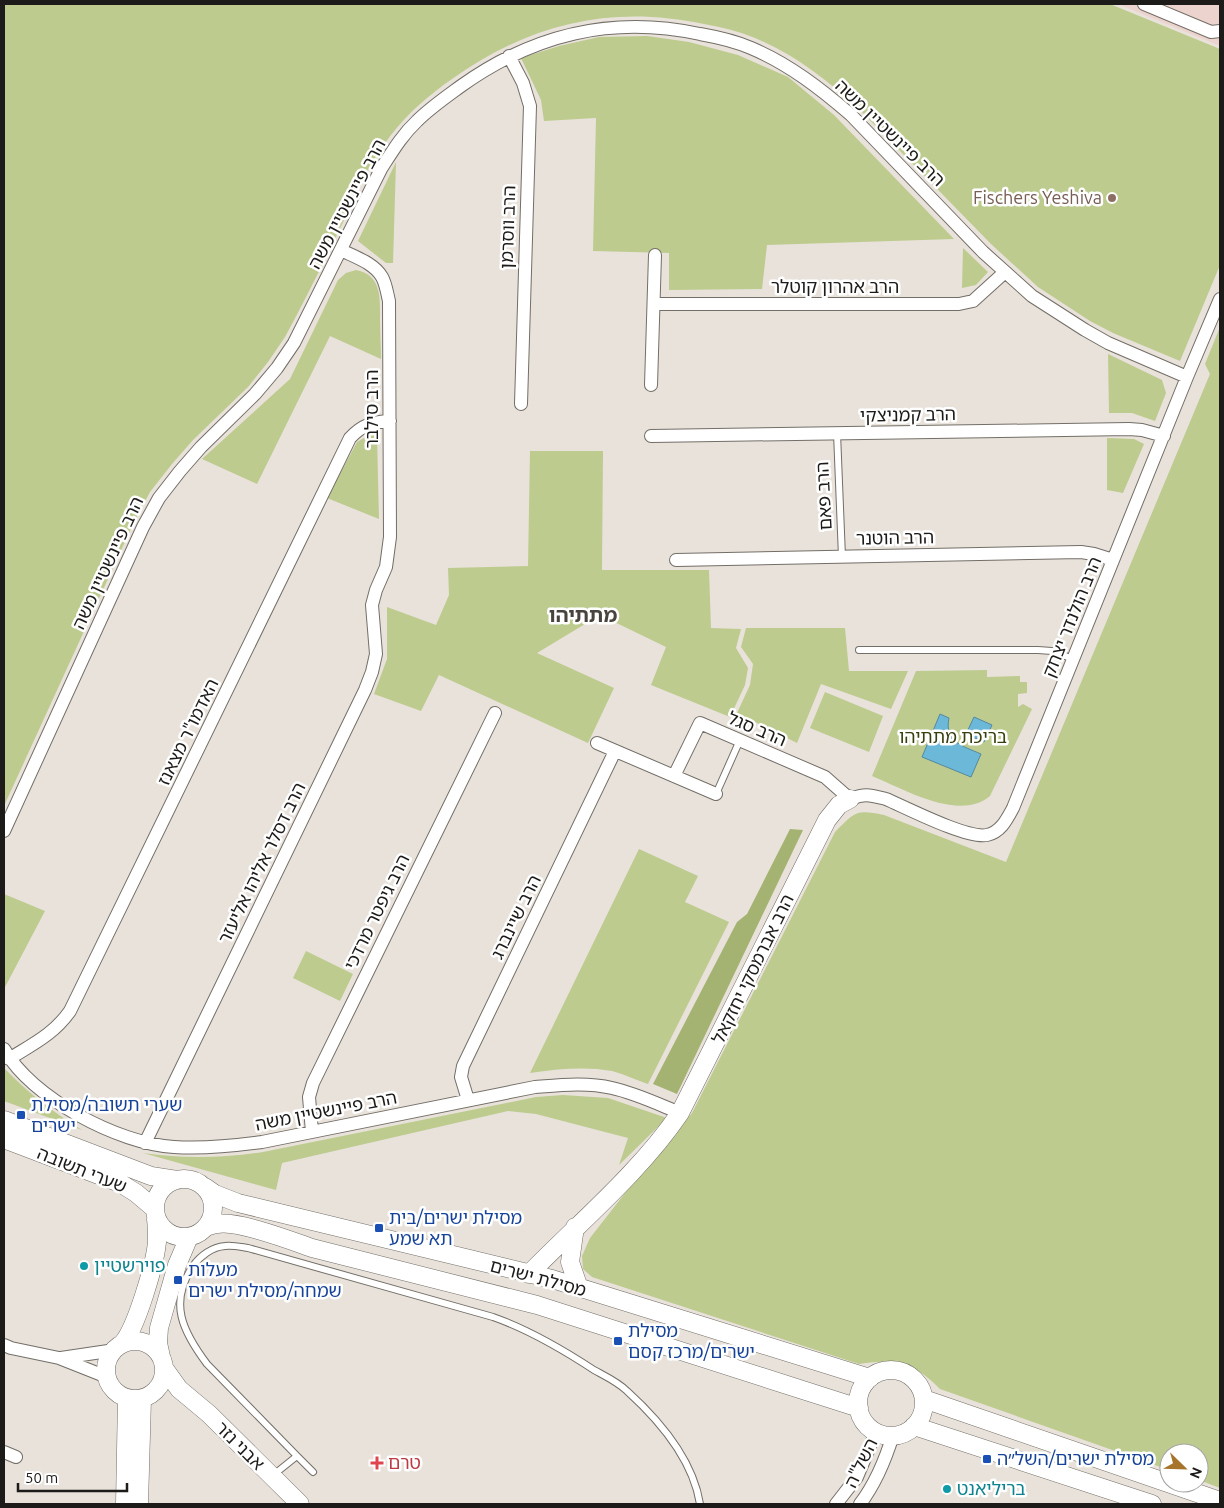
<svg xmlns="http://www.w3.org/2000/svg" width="1224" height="1508" font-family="Ubuntu,'Noto Sans Hebrew',sans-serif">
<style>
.industrial{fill:#edd3cd}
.green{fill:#bdcb8e}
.forest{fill:#a5b372}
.water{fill:#6cb8d8;stroke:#54899f}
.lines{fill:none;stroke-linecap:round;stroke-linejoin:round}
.lane-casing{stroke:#736e67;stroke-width:8}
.street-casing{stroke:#736e67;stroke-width:14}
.secondary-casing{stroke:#736e67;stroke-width:19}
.lane{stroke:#fff;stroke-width:6}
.street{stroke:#fff;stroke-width:12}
.secondary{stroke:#fff;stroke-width:18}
.education-dot{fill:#8d6e63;stroke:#fff;stroke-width:2}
.transit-dot{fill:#1a4fb4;stroke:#fff;stroke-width:2}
.culture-dot{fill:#0f9aa8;stroke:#fff;stroke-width:2}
.health-dot{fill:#e0444e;stroke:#fff;stroke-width:2}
.labels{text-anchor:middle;stroke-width:5;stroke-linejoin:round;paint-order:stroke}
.street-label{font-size:18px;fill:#1d1b19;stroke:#fff}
.education-label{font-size:18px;fill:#785e54;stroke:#fff;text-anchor:end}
.park-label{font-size:18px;fill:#38400e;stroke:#fff}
.transit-label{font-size:18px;fill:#164399;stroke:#fff;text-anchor:start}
.culture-label{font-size:18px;fill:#0d838f;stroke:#fff;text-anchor:start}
.health-label{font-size:18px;fill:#be3a42;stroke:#fff;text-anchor:start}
.quarter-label{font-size:20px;font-weight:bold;fill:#48433d;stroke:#fff}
</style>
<rect width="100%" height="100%" fill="#e8e2db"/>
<!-- industrial -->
<path class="industrial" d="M 1118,4 L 1220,4 L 1220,46 Z"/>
<!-- green -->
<path class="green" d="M 4,4 L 1110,4 L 1220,49 L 1220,265 L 1180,361 L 1113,333 L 1090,321 L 1038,287 L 991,244 L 858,108 C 827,80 794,54 755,38 C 738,31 721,27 704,24 C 610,4 529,24 452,79 C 429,95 408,113 391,135 C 373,157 362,183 350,208 C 329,251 308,295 285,337 L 268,362 L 248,387 L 193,440 L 172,464 L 150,492 L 134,522 L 4,806 Z
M 647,36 L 689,42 L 738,55 L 788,77 L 834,115 L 954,239 L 767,245 L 762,289 L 669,290 L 669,253 L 593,251 L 596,118 L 544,121 L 541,100 L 521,58 L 559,46 L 599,37 Z
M 396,162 L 393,263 L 386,263 L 358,241 Z
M 963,248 L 988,272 L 976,285 L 962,288 Z
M 356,270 C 382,275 380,298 380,320 C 380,333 381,346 381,359 L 330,336 L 257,484 L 202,459 L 290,379 L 338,280 L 346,273 Z
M 1220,327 L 1220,1488 L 1199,1480 L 1199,1453 L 1169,1453 L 1169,1470 L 940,1389 C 912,1361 896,1359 859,1364 L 592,1277 L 583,1269 L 582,1256 L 590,1238 L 629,1188 L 692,1113 L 835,832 C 855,812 856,809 884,815 L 1006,862 L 1210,374 L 1205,364 Z
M 1108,354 L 1162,380 L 1166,393 L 1155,421 L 1132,413 L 1109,413 Z
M 371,434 L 377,436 L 379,519 L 327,498 L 357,442 Z
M 1107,438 L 1134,439 L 1144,444 L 1123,493 L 1107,490 Z
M 530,451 L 603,451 L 602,570 L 709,570 L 711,628 L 741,629 L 736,648 L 748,668 L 745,685 L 730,717 L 651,685 L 666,647 L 600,615 L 537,653 L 614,688 L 588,743 L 439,675 L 421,711 L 374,694 L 387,659 L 387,607 L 436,625 L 449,595 L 448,568 L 528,566 Z
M 746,628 L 845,628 L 849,671 L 908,671 L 891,709 L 821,684 L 797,743 L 737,713 L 750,685 L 753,664 L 741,647 Z
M 987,670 L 987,677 L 1020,676 L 1020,682 L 1027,682 L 1027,693 L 1018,694 L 1018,707 L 1023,704 L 1032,709 L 990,796 C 959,822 904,789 872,776 L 916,671 Z
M 825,692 L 883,716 L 869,752 L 810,728 Z
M 639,849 L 698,876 L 685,902 L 729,922 L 648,1084 C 636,1080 624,1074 612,1071 C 585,1066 557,1069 530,1073 Z
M 4,894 L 45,911 L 4,989 Z
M 306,951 L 353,974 L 340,1001 L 293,978 Z
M 4,1068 C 29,1094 52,1111 82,1130 L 4,1101 Z
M 563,1095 L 608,1098 L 667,1118 L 619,1165 L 628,1138 L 536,1114 L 508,1111 L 282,1163 L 276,1190 L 143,1153 C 184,1159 223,1158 263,1152 L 536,1097 Z"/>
<!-- forest -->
<path class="forest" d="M 790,829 L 803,830 L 677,1094 L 653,1084 L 737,922 L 747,914 Z"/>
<!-- water -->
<path class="water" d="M 940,714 L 949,718 C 944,742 963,746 981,754 L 971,777 L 922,757 Z
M 974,717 L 992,725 L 984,742 L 966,734 Z"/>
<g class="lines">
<!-- lane casing -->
<g class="lane-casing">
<path id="lane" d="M 837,433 L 842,557
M 859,650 L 1038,650 L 1052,651 L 1073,659
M 716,794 L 740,740
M 297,1456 L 313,1472
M 272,1476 L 297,1456 L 207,1364 C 183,1332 168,1303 193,1266 C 200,1256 212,1247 225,1246 C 232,1245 241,1247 248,1248 L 493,1317 C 530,1330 562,1349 594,1370 C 605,1376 618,1382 627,1391 C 659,1420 693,1460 700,1504"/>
</g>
<!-- street casing -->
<g class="street-casing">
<path id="street" d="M 1144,4 L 1211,32 L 1220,31
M 509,56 L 523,83 L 530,106 L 521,404
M 654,304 L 959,304 L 973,301 L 1005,272
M 651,385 L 655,255
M 651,436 L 1129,429 L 1142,430 L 1164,436
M 676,560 L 1081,552 L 1094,554 L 1113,560
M 597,743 L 716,794
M 674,776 L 700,723 L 825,777 L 850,799 C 866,793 870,795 886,799 C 907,808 967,839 987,835 C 1001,832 1007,819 1013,808 L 1187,377 L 1220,299
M 4,831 L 143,527 L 159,498 L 180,471 L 201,447 L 255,394 L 277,368 L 294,343 L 381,169 C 392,152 402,135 417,121 C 430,108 446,97 461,86 C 534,34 612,15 700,34 C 717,37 735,41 751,48 C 789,64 821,89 851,115 L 983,252 L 1032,296 L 1085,330 L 1108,343 L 1187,377
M 4,1049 C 31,1098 119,1144 174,1147 C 204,1149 233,1146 262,1142 L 535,1087 C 560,1085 587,1082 612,1088 C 635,1093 658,1104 680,1113
M 9,1059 C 33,1044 54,1034 70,1011 L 350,438 C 362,425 372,422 390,421
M 468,1100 L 461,1077 L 463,1066 L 615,751
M 312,1132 L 309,1097 L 313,1083 L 495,713
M 145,1143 L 365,690 L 372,672 L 376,654 L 372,605 L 376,590 L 386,567 L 390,537 L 389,301 C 387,293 386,284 382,277 C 374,263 355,257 341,250
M 4,1345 L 11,1348 L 59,1358 L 107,1377
M 61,1358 L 115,1350
M 4,1452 L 16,1457
M 836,1504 L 857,1477 L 876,1432
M 860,1504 C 876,1483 885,1461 893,1435"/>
</g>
<!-- secondary casing -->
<g class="secondary-casing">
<path id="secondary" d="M 4,1120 L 151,1176 L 177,1180
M 4,1139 L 120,1183 L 136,1193 L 155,1209
M155 1208a29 29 0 1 1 58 0a29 29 0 1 1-58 0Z
M 205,1187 L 215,1194 L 238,1203 L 552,1279 L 870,1378
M 206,1227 C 210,1226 214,1224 218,1224 C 237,1220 292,1241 312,1248 L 537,1305 L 859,1408
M 575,1227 L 570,1262 L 579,1288
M 529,1274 C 579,1223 640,1172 680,1113 L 827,820 L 839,805 L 850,799
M106 1370a29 29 0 1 1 58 0a29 29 0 1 1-58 0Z
M 122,1344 C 136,1329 155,1264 157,1242 C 157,1235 157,1227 156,1219
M 161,1357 L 158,1343 L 159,1328 L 177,1265 L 189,1237
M 164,1368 L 179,1389 L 209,1414 L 300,1504
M858 1403a33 33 0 1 1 66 0a33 33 0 1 1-66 0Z
M 924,1399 L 1220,1501
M 914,1426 L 1152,1504
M 125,1504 L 127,1398
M 139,1504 L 142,1399"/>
</g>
<!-- lane -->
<use href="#lane" class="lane"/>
<!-- street -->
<use href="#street" class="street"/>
<!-- secondary -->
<use href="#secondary" class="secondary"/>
</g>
<!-- markers -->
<circle class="education-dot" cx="1112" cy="198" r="5"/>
<g class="transit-dot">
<rect x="16" y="1110" width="10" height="10" rx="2.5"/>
<rect x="374" y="1223" width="10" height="10" rx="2.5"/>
<rect x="173" y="1275" width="10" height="10" rx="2.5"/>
<rect x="613" y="1336" width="10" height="10" rx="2.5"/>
<rect x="982" y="1454" width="10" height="10" rx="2.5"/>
</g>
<g class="culture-dot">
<circle cx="84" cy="1266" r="5"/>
<circle cx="947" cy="1489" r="5"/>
</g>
<path class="health-dot" d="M374.5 1455.5h5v5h5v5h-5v5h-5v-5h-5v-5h5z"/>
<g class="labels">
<!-- street labels -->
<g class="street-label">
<text transform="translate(890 133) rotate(44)" y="6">הרב פיינשטיין משה</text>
<text transform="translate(347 204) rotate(-62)" y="6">הרב פיינשטיין משה</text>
<text transform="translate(508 227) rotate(-88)" y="6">הרב ווסרמן</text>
<text x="835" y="293">הרב אהרון קוטלר</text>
<text transform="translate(372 409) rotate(-90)" y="6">הרב סילבר</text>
<text transform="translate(908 415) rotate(-1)" y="6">הרב קמניצקי</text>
<text transform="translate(824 496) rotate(-93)" y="6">הרב פאם</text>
<text transform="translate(895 538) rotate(-1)" y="6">הרב הוטנר</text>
<text transform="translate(108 563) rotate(-65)" y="6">הרב פיינשטיין משה</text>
<text transform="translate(1072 617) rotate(-68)" y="6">הרב הולנדר יצחק</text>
<text transform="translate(757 729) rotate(23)" y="6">הרב סגל</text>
<text transform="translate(188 732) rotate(-64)" y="6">האדמו"ר מצאנז</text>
<text transform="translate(262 863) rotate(-64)" y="6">הרב דסלר אליהו אליעזר</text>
<text transform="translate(377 912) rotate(-64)" y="6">הרב גיפטר מרדכי</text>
<text transform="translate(516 917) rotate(-64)" y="6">הרב שיינברג</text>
<text transform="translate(753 969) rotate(-64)" y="6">הרב אברמסקי יחזקאל</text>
<text transform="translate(326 1111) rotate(-11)" y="6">הרב פיינשטיין משה</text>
<text transform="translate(82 1170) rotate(22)" y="6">שערי תשובה</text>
<text transform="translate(538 1278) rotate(15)" y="6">מסילת ישרים</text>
<text transform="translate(240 1446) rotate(45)" y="6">אבני נזר</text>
<text transform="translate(861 1463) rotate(-64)" y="6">השל"ה</text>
</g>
<!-- education labels -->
<g class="education-label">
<text x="1102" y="204">Fischers Yeshiva</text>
</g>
<!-- park labels -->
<g class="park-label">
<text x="953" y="743">בריכת מתתיהו</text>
</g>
<!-- transit labels -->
<g class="transit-label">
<text x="31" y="1111">שערי תשובה/מסילת<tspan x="31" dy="21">ישרים</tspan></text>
<text x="389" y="1224">מסילת ישרים/בית<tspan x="389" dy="21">תא שמע</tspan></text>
<text x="188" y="1276">מעלות<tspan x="188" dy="21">שמחה/מסילת ישרים</tspan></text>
<text x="628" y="1337">מסילת<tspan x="628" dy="21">ישרים/מרכז קסם</tspan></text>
<text x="997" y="1465">מסילת ישרים/השל״ה</text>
</g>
<!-- culture labels -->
<g class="culture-label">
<text x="94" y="1272">פוירשטיין</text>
<text x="957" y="1495">בריליאנט</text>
</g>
<!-- health labels -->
<g class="health-label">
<text x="388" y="1469">טרם</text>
</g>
<!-- quarter labels -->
<g class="quarter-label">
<text x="583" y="622">מתתיהו</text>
</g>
</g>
<!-- border -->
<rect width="1224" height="1508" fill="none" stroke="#1d1b19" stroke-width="10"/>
<!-- north arrow -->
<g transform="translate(1184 1468) rotate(113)"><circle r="24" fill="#ffffff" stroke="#a5a4a3"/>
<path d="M0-4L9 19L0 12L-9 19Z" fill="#a7742c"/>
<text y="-8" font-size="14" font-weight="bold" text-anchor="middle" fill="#1d1b19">N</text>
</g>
<!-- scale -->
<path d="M18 1483v8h109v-8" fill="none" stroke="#1d1b19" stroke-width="2.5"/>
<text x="25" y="1483" font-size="15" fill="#1d1b19" stroke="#ffffff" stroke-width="4" paint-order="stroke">50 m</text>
</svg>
